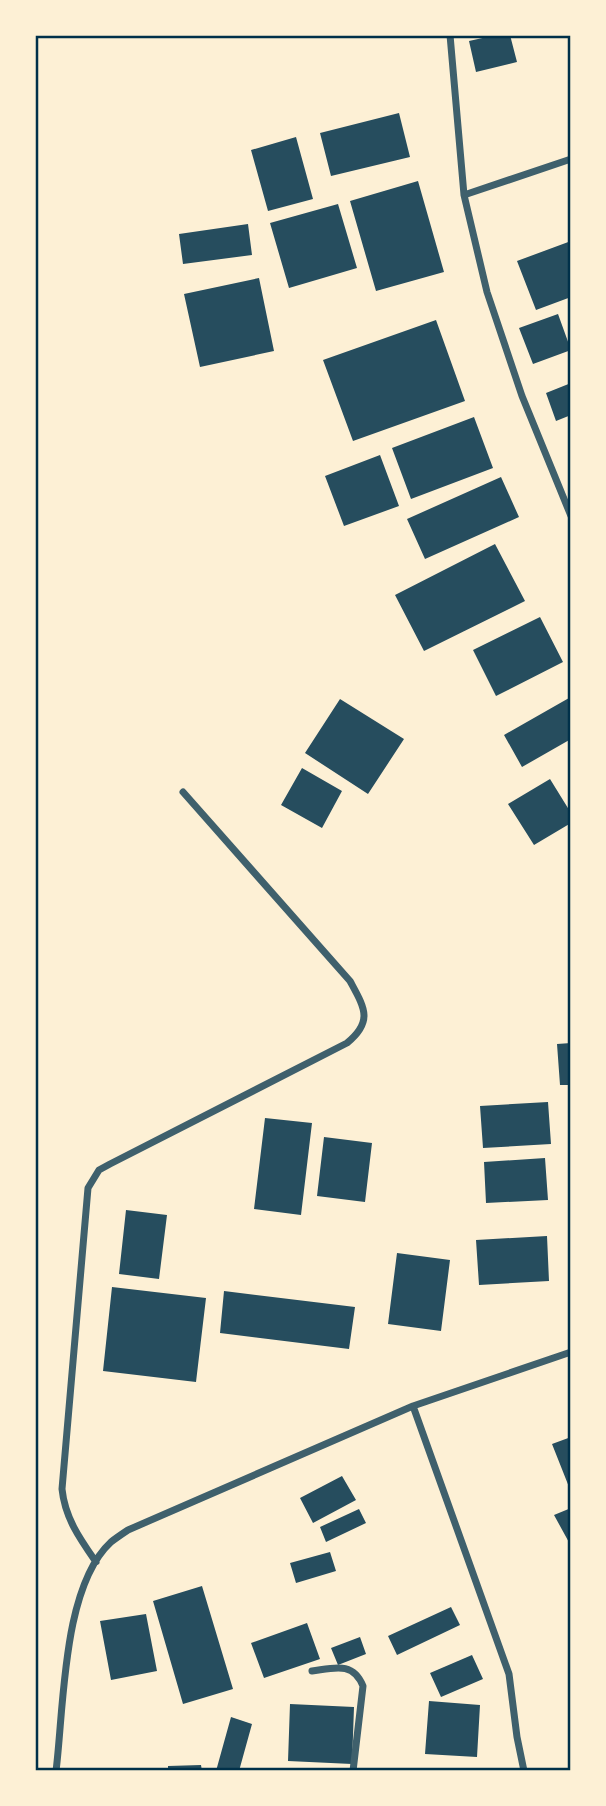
<svg xmlns="http://www.w3.org/2000/svg" width="606" height="1806" font-family="'Nunito Sans',sans-serif">
<style>
.building{fill:#264d5e}
.lines{fill:none;stroke-linecap:round;stroke-linejoin:round}
.minor{stroke:#3f606c;stroke-width:7}
.neatline{fill:none;stroke:#003049;stroke-width:2.5}
</style>
<rect width="100%" height="100%" fill="#fdf0d5"/>
<!-- building -->
<path class="building" d="M 496,35 L 510,35 L 517,62 L 476,72 L 469,41 Z
M 399,113 L 410,157 L 331,176 L 320,133 Z
M 296,137 L 313,199 L 268,211 L 251,150 Z
M 418,181 L 444,272 L 376,291 L 350,201 Z
M 338,204 L 357,268 L 289,288 L 270,223 Z
M 248,224 L 252,255 L 183,264 L 179,234 Z
M 571,241 L 571,297 L 536,310 L 517,261 Z
M 259,278 L 274,351 L 200,367 L 184,294 Z
M 558,314 L 571,350 L 533,364 L 519,328 Z
M 436,320 L 465,401 L 353,441 L 323,360 Z
M 571,383 L 571,415 L 556,421 L 546,393 Z
M 474,417 L 493,468 L 411,499 L 392,448 Z
M 380,455 L 399,506 L 344,526 L 325,476 Z
M 501,477 L 519,517 L 425,559 L 407,519 Z
M 495,544 L 525,601 L 424,651 L 395,595 Z
M 540,617 L 563,662 L 496,696 L 473,650 Z
M 569,698 L 571,702 L 571,739 L 522,767 L 504,735 Z
M 340,699 L 404,739 L 368,794 L 305,753 Z
M 302,768 L 342,791 L 322,828 L 281,805 Z
M 550,779 L 571,813 L 571,823 L 534,845 L 508,804 Z
M 571,1043 L 571,1085 L 560,1085 L 557,1044 Z
M 548,1102 L 551,1144 L 483,1148 L 480,1106 Z
M 265,1118 L 312,1123 L 301,1215 L 254,1209 Z
M 324,1137 L 372,1143 L 365,1202 L 317,1196 Z
M 545,1158 L 548,1200 L 486,1203 L 484,1162 Z
M 126,1210 L 167,1215 L 159,1279 L 119,1274 Z
M 547,1236 L 549,1281 L 479,1285 L 476,1240 Z
M 397,1253 L 450,1260 L 441,1331 L 388,1324 Z
M 112,1287 L 206,1298 L 196,1382 L 103,1371 Z
M 224,1291 L 355,1307 L 349,1349 L 220,1333 Z
M 571,1437 L 571,1492 L 552,1444 Z
M 342,1476 L 356,1500 L 313,1523 L 300,1498 Z
M 571,1508 L 571,1546 L 554,1515 Z
M 359,1509 L 366,1523 L 326,1542 L 320,1527 Z
M 330,1552 L 336,1571 L 296,1583 L 290,1563 Z
M 202,1586 L 233,1689 L 183,1704 L 153,1601 Z
M 451,1607 L 460,1625 L 397,1655 L 388,1636 Z
M 146,1614 L 157,1671 L 111,1680 L 100,1621 Z
M 307,1623 L 320,1659 L 264,1678 L 251,1643 Z
M 360,1637 L 366,1654 L 338,1665 L 331,1648 Z
M 472,1655 L 483,1679 L 441,1697 L 430,1673 Z
M 429,1701 L 480,1705 L 477,1757 L 425,1754 Z
M 290,1704 L 354,1707 L 352,1764 L 288,1761 Z
M 231,1717 L 252,1724 L 239,1771 L 216,1771 Z
M 201,1765 L 202,1771 L 168,1771 L 168,1766 Z"/>
<g class="lines">
<!-- minor -->
<path class="minor" d="M 450,35 L 464,195 L 487,292 L 522,396 L 571,516
M 464,195 L 571,159
M 413,1406 L 509,1674 L 517,1737 L 524,1771
M 96,1562 C 80,1539 65,1518 62,1489 L 88,1188 L 99,1170 L 110,1164 L 347,1043 C 374,1021 364,1007 350,981 L 183,792
M 312,1671 C 334,1668 353,1661 363,1686 L 353,1771
M 56,1771 C 64,1709 62,1587 111,1542 C 116,1538 122,1534 128,1530 L 413,1406 L 571,1352"/>
</g>
<!-- border -->
<rect width="606" height="1806" fill="none" stroke="#fdf0d5" stroke-width="74"/>
<rect x="37" y="37" width="532" height="1732" class="neatline"/>
</svg>
